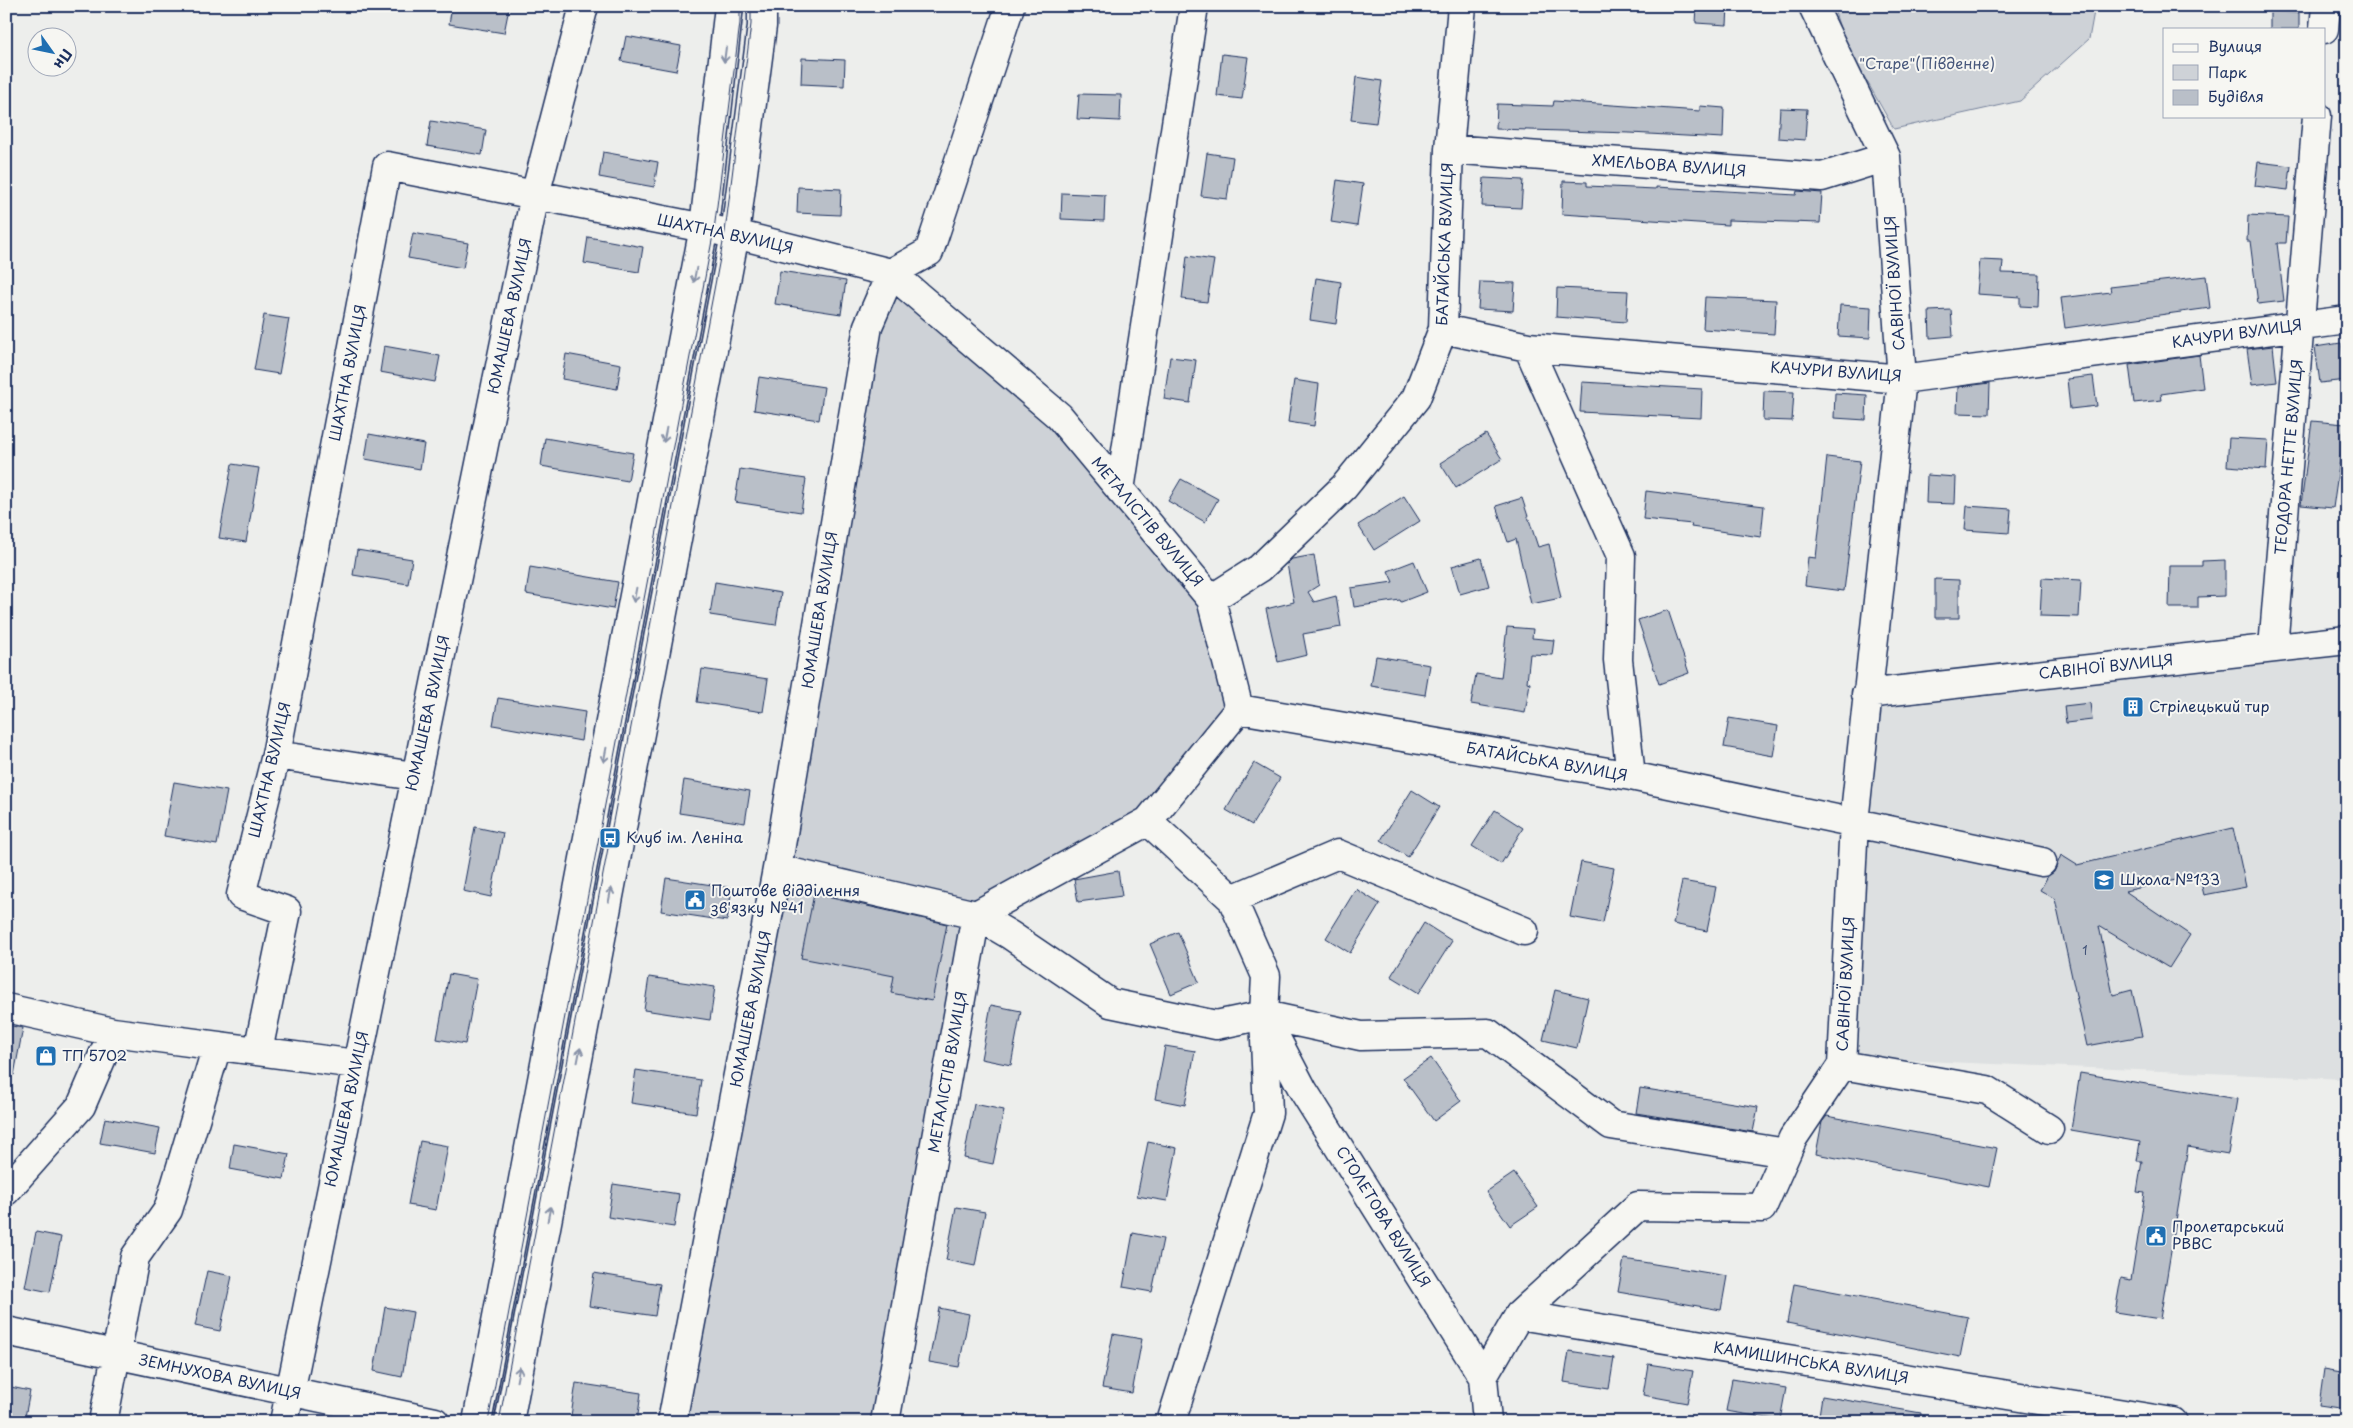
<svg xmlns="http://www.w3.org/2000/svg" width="2353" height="1428" font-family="'Playpen Sans',sans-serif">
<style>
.built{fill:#dde0e1}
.green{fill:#ced2d7;stroke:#74809a}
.building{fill:#b9bfc8;stroke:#1b2f5e}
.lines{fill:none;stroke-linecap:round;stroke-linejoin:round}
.minor-casing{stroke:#1b2f5e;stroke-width:31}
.major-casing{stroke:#1b2f5e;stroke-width:31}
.minor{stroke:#f6f6f2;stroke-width:28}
.major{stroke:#f6f6f2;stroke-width:28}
.tram{stroke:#1b2f5e;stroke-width:1}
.oneway{stroke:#8892a8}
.labels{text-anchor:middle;stroke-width:4;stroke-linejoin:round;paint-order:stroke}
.number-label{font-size:12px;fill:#425378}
.park-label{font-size:15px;fill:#48587c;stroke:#f6f6f2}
.street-label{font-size:15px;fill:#1b2f5e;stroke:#f6f6f2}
.poi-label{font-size:15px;fill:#1b2f5e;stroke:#f6f6f2;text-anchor:start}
</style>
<rect width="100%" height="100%" fill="#edeeec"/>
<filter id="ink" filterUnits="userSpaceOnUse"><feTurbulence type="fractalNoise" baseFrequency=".02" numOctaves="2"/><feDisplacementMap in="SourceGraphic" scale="10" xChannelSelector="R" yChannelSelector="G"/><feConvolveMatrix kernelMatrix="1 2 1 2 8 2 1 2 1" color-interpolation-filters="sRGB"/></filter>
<g filter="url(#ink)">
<!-- built -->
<path class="built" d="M 2347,655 L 2347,1079 L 1853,1058 L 1871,702 Z"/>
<!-- green -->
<path class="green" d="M 1833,6 L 2095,6 L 2089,39 L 2020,101 L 1894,129 L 1844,41 Z
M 895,289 L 1050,425 L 1200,605 L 1228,707 L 1140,813 L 965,911 L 878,1422 L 685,1422 L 876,331 Z"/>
<!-- building -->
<path class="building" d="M 452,6 L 509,8 L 504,33 L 449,24 Z
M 1697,6 L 1728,6 L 1727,25 L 1696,23 Z
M 2270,12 L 2299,13 L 2299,29 L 2270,29 Z
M 626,36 L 681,46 L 676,71 L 621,61 Z
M 1222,54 L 1248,57 L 1242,99 L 1217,96 Z
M 802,58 L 845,60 L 844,86 L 801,84 Z
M 1356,77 L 1382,81 L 1376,123 L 1351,120 Z
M 1079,94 L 1121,95 L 1120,121 L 1077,119 Z
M 1554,101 L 1700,111 L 1700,106 L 1724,108 L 1723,138 L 1630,133 L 1496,129 L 1497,104 L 1553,106 Z
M 1780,108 L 1807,109 L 1805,140 L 1778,138 Z
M 431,121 L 486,130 L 482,155 L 427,146 Z
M 603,152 L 658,162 L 654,187 L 599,177 Z
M 1207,153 L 1233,157 L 1227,199 L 1201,196 Z
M 2258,162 L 2291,166 L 2288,190 L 2255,186 Z
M 1484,178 L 1523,180 L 1521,208 L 1482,206 Z
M 1337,180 L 1363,184 L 1357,226 L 1331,222 Z
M 1563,181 L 1587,182 L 1587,186 L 1656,189 L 1656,187 L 1796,195 L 1797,191 L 1822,193 L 1820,223 L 1728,220 L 1728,225 L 1562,214 Z
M 798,187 L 841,189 L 840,215 L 797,213 Z
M 1062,193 L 1105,195 L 1104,221 L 1061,219 Z
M 2248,215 L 2288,217 L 2286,243 L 2277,243 L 2284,301 L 2258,304 L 2250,241 L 2247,241 Z
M 413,233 L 468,243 L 463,268 L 408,258 Z
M 588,237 L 643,247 L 639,272 L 584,263 Z
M 1187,256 L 1214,260 L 1207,302 L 1182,299 Z
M 1980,260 L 2003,261 L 2002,273 L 2039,274 L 2038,307 L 2020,306 L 2020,297 L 1977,294 Z
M 780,271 L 846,281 L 841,314 L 775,304 Z
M 2206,276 L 2210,308 L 2065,328 L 2061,298 L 2111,292 L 2110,287 Z
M 1316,278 L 1341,282 L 1336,324 L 1310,320 Z
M 1480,282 L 1515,283 L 1513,311 L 1478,309 Z
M 1557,288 L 1628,291 L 1626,322 L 1556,317 Z
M 1705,297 L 1776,300 L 1774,334 L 1703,329 Z
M 1840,305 L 1871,307 L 1870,338 L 1838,336 Z
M 1951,310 L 1953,336 L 1930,338 L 1929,311 Z
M 264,315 L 289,319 L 279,374 L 254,370 Z
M 2341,343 L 2346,380 L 2320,383 L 2315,347 Z
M 384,346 L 440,356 L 435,382 L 380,372 Z
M 2273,346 L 2277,382 L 2252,385 L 2247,349 Z
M 566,354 L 621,364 L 617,389 L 562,379 Z
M 2199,355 L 2203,388 L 2161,394 L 2162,400 L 2134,403 L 2129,365 Z
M 1170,357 L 1196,360 L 1190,403 L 1164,399 Z
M 2093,376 L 2097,406 L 2070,409 L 2067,379 Z
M 759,377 L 824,387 L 819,420 L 754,410 Z
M 1294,380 L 1319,384 L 1314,426 L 1288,422 Z
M 1582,382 L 1702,389 L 1701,418 L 1580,412 Z
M 1990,383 L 1989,414 L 1957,413 L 1958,387 Z
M 1764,391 L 1794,392 L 1792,421 L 1763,420 Z
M 1835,393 L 1867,395 L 1866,420 L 1834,418 Z
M 2312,421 L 2345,424 L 2333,508 L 2301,505 Z
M 369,434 L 424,444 L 420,469 L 365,459 Z
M 1486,434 L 1502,459 L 1456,488 L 1440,463 Z
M 545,438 L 633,453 L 628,481 L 541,466 Z
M 2229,438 L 2268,440 L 2266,469 L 2227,466 Z
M 1827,457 L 1860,461 L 1844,591 L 1805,586 L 1808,557 L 1816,558 Z
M 232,464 L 259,468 L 246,542 L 219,538 Z
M 740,469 L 806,479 L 801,512 L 735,502 Z
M 1927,475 L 1956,477 L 1955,504 L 1926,503 Z
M 1181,479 L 1218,499 L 1205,522 L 1168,501 Z
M 1646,491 L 1764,506 L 1761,537 L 1691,527 L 1692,524 L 1643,519 Z
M 1404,496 L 1420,521 L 1374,550 L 1358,525 Z
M 1522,498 L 1538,547 L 1549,544 L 1561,598 L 1531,604 L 1516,539 L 1508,542 L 1496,506 Z
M 1967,506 L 2011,509 L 2009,533 L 1965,530 Z
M 357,550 L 412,559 L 408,584 L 353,575 Z
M 1314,555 L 1319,585 L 1308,592 L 1314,602 L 1336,596 L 1341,627 L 1303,634 L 1307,655 L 1278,662 L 1266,609 L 1294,602 L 1287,564 L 1292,559 Z
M 1481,558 L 1489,586 L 1460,594 L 1452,566 Z
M 2225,560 L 2225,596 L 2198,597 L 2198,608 L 2169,608 L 2170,566 L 2202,566 L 2202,561 Z
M 1414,561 L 1427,592 L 1401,602 L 1400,600 L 1354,607 L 1351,588 L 1393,582 L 1388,571 Z
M 530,567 L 618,582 L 613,609 L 526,594 Z
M 2042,578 L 2081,580 L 2079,617 L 2040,616 Z
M 1935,579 L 1959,580 L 1959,618 L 1935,618 Z
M 715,582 L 781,593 L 776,625 L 710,615 Z
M 1668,610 L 1689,673 L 1659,684 L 1638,620 Z
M 1507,627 L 1533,629 L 1532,638 L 1554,640 L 1552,655 L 1530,654 L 1527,682 L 1530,683 L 1525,713 L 1471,704 L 1476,674 L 1501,678 Z
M 1376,656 L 1430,665 L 1425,695 L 1371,686 Z
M 702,669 L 768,679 L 763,712 L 697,702 Z
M 498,698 L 585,712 L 581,741 L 493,725 Z
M 2090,703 L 2092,720 L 2066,723 L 2064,706 Z
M 1729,718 L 1778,726 L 1773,756 L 1724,747 Z
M 1254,763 L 1280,778 L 1252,825 L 1226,810 Z
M 684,780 L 750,791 L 745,823 L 679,813 Z
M 174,782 L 227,791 L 217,845 L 164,836 Z
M 1412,790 L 1439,807 L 1408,857 L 1381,840 Z
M 1495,810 L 1523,828 L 1501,864 L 1472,846 Z
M 475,827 L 503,833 L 491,897 L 463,891 Z
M 2233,828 L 2246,887 L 2204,895 L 2199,875 L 2125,891 L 2190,935 L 2169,968 L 2099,926 L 2113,995 L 2132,990 L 2142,1036 L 2087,1046 L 2055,899 L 2040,890 L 2048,876 L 2054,872 L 2061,855 L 2077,865 Z
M 1581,862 L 1614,868 L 1603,923 L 1570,917 Z
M 1118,871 L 1122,896 L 1078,902 L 1074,879 Z
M 666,878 L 732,888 L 727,921 L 661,911 Z
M 1682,881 L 1716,887 L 1707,931 L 1673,924 Z
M 1356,889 L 1380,904 L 1350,953 L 1326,938 Z
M 814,894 L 947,924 L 932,1001 L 891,993 L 894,976 L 801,958 Z
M 1424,923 L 1452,941 L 1419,993 L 1391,976 Z
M 1178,932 L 1199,982 L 1171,994 L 1150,944 Z
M 449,974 L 477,979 L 465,1044 L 437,1039 Z
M 649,977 L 715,987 L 710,1020 L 644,1010 Z
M 1555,990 L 1588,998 L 1577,1048 L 1543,1040 Z
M 991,1005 L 1021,1011 L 1011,1065 L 981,1059 Z
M 6,1025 L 23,1028 L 14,1075 L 6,1074 Z
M 1165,1046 L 1195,1051 L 1185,1105 L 1155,1099 Z
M 1431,1058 L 1461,1101 L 1434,1121 L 1403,1078 Z
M 636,1070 L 701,1080 L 696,1113 L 631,1103 Z
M 2080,1073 L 2237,1099 L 2228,1154 L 2188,1147 L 2160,1319 L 2115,1312 L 2121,1278 L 2131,1280 L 2145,1193 L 2137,1192 L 2142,1161 L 2137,1161 L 2140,1142 L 2071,1130 Z
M 1640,1088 L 1758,1107 L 1753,1132 L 1636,1113 Z
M 974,1104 L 1004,1110 L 993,1164 L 964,1158 Z
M 1827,1116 L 1997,1148 L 1989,1187 L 1816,1154 L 1822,1122 Z
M 105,1118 L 160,1128 L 155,1153 L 100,1143 Z
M 420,1141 L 448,1146 L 436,1210 L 408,1205 Z
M 1148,1142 L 1177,1148 L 1167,1201 L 1137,1196 Z
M 234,1144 L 289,1154 L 284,1179 L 230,1169 Z
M 1514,1173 L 1538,1207 L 1510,1226 L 1486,1192 Z
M 613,1184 L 679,1194 L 674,1227 L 608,1217 Z
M 956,1207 L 985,1212 L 975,1266 L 946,1260 Z
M 36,1232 L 61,1237 L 50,1292 L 25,1287 Z
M 1133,1233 L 1163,1239 L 1152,1292 L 1123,1287 Z
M 1624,1259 L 1727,1276 L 1721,1310 L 1618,1292 Z
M 207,1271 L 232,1276 L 220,1331 L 195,1326 Z
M 594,1273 L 660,1284 L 655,1316 L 589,1306 Z
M 1794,1284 L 1968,1317 L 1960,1357 L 1787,1323 Z
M 385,1307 L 413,1312 L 402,1377 L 374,1371 Z
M 939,1308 L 969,1314 L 959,1367 L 929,1362 Z
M 1113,1334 L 1142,1339 L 1132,1393 L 1102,1388 Z
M 1569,1351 L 1614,1358 L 1609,1389 L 1564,1382 Z
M 1648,1364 L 1693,1371 L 1687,1403 L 1643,1395 Z
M 2324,1369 L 2347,1373 L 2347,1409 L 2319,1405 Z
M 1732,1379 L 1786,1388 L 1780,1420 L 1726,1411 Z
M 576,1383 L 641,1393 L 637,1422 L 608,1422 L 571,1416 Z
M 6,1386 L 30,1391 L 24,1422 L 6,1422 Z
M 1822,1396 L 1921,1413 L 1920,1422 L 1818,1422 Z"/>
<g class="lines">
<!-- minor casing -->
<g class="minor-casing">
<path id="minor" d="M 1813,6 L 1886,157 L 1902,379 L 1854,822 L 1842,1065
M 2324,29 L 2326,6
M 1449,149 L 1822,177 L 1886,157
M 891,273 L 929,252 L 1010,6
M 1443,329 L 1528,347 L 1902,379 L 2347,320
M 1528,347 L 1621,556 L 1618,660 L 1631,776
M 1120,490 L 1194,6
M 1211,599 L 1260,568 L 1344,487 L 1416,398 L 1443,329 L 1449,149 L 1462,6
M 2273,648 L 2317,116
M 1866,694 L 2347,640
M 1239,709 L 1631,776 L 2042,862
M 276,755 L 414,776
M 1148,821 L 1232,899 L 1266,976 L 1264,1015 L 1268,1113 L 1171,1422
M 777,869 L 976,915 L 1010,935 L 1110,1003 L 1216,1025 L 1264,1015 L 1361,1036 L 1488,1033 L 1611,1125 L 1786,1153
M 1232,899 L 1338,854 L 1524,931
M 6,1008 L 113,1032 L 356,1064
M 1268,1023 L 1303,1090 L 1483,1377 L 1487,1422
M 258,1051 L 287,911 L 241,895 L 276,755 L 387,166 L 735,234 L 891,273 L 1059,416 L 1211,599 L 1239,709 L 1148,821 L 976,915 L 885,1422
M 1842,1065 L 1987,1090 L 2049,1129
M 6,1191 L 81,1106 L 113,1032
M 1519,1315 L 1638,1206 L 1762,1208 L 1793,1138 L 1842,1065
M 6,1331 L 435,1422
M 1483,1377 L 1519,1315 L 2173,1422
M 103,1422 L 135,1257 L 168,1210 L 217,1046
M 284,1422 L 535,195 L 584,6
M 672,1422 L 777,869 L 868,326 L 891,273"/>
</g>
<!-- major casing -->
<g class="major-casing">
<path id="major" d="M 477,1422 L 704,227 L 729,6
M 509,1422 L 735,234 L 762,26 L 762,6"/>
</g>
<!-- minor -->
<use href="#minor" class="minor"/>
<!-- major -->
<use href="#major" class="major"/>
<!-- tram -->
<path class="tram" d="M 488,1422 L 714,230 L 740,23 L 740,6
M 499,1422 L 725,232 L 751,24 L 751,6"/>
</g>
<!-- one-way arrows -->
<defs><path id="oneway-shaft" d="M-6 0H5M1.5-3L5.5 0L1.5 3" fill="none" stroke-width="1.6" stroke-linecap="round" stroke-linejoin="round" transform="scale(1.25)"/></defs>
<g class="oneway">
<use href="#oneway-shaft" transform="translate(725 55) rotate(97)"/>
<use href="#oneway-shaft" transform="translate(695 275) rotate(101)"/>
<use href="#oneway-shaft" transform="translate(665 435) rotate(101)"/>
<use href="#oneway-shaft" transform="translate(635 595) rotate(101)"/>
<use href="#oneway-shaft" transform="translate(605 755) rotate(101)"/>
<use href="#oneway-shaft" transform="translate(610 895) rotate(-79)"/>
<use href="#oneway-shaft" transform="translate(579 1055) rotate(-79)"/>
<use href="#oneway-shaft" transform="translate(549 1214) rotate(-79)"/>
<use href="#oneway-shaft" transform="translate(518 1374) rotate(-79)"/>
</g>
</g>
<!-- icons -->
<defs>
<g id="building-square" transform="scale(1.125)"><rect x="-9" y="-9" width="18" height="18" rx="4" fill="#1f6fb2" stroke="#f6f6f2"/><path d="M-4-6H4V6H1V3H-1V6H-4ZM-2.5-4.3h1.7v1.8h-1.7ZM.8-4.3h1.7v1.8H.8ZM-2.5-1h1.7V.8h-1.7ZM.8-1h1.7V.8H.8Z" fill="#fff"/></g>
<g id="bus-square" transform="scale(1.125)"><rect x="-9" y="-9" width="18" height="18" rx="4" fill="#1f6fb2" stroke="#f6f6f2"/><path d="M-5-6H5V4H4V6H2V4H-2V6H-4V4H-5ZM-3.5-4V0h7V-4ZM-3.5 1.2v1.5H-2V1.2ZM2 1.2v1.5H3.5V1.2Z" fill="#fff"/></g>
<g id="school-square" transform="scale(1.125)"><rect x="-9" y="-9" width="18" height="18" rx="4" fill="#1f6fb2" stroke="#f6f6f2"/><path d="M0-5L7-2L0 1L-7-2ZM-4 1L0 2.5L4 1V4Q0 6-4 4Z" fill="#fff"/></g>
<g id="civic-square" transform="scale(1.125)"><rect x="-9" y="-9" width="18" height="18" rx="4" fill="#1f6fb2" stroke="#f6f6f2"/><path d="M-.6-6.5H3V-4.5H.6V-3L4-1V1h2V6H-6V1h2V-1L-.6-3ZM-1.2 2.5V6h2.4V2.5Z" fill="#fff"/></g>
<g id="shop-square" transform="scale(1.125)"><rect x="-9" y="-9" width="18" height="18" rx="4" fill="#1f6fb2" stroke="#f6f6f2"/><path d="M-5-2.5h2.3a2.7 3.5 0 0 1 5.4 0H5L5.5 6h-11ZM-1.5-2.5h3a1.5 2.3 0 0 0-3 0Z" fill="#fff"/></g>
</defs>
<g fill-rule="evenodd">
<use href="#building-square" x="2133" y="707"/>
<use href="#bus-square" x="610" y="838"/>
<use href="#school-square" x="2104" y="880"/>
<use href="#civic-square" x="695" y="900"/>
<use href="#shop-square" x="46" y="1056"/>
<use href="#civic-square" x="2156" y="1236"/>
</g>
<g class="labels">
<!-- number labels -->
<g class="number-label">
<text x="2085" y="955">1</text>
</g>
<!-- park labels -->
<g class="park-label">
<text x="1927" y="69">"Старе"(Південне)</text>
</g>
<!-- street labels -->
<g class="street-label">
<text transform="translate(1669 166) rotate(4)" y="5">ХМЕЛЬОВА ВУЛИЦЯ</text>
<text transform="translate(725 234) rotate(12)" y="5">ШАХТНА ВУЛИЦЯ</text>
<text transform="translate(1445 244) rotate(-88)" y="5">БАТАЙСЬКА ВУЛИЦЯ</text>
<text transform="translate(1895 283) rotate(-94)" y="5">САВІНОЇ ВУЛИЦЯ</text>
<text transform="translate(510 316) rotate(-78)" y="5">ЮМАШЕВА ВУЛИЦЯ</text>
<text transform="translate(2237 334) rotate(-8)" y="5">КАЧУРИ ВУЛИЦЯ</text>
<text transform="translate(1836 372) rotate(4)" y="5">КАЧУРИ ВУЛИЦЯ</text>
<text transform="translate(348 373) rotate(-79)" y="5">ШАХТНА ВУЛИЦЯ</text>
<text transform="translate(2289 457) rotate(-85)" y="5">ТЕОДОРА НЕТТЕ ВУЛИЦЯ</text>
<text transform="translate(1147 522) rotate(50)" y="5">МЕТАЛІСТІВ ВУЛИЦЯ</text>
<text transform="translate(820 610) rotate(-81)" y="5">ЮМАШЕВА ВУЛИЦЯ</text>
<text transform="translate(2106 667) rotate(-6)" y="5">САВІНОЇ ВУЛИЦЯ</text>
<text transform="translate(428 713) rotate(-78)" y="5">ЮМАШЕВА ВУЛИЦЯ</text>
<text transform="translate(1547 762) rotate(10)" y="5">БАТАЙСЬКА ВУЛИЦЯ</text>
<text transform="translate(270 770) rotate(-77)" y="5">ШАХТНА ВУЛИЦЯ</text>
<text transform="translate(1846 984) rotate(-87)" y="5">САВІНОЇ ВУЛИЦЯ</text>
<text transform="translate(751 1009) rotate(-79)" y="5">ЮМАШЕВА ВУЛИЦЯ</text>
<text transform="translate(948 1072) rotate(-80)" y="5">МЕТАЛІСТІВ ВУЛИЦЯ</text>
<text transform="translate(347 1109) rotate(-78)" y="5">ЮМАШЕВА ВУЛИЦЯ</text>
<text transform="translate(1383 1217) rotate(58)" y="5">СТОЛЕТОВА ВУЛИЦЯ</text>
<text transform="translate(1811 1363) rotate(9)" y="5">КАМИШИНСЬКА ВУЛИЦЯ</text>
<text transform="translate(220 1377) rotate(12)" y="5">ЗЕМНУХОВА ВУЛИЦЯ</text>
</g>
<!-- poi labels -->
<g class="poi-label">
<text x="2149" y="712">Стрілецький тир</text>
<text x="626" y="843">Клуб ім. Леніна</text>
<text x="2120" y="885">Школа №133</text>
<text x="711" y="896">Поштове відділення<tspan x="711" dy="17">зв'язку №41</tspan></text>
<text x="62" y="1061">ТП 5702</text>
<text x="2172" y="1232">Пролетарський<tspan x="2172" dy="17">РВВС</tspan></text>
</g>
</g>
<!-- margin -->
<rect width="2353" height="1428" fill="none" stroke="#f6f6f2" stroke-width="25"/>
<rect x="12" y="12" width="2328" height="1403" fill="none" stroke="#1b2f5e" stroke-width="2" filter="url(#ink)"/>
<!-- legend -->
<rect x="2163" y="28" width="162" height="90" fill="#f6f6f2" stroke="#9ea6b7"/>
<rect x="2173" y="44" width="25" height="8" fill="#f6f6f2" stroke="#9ea6b7"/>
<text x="2208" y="52" font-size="15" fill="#1b2f5e">Вулиця</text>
<rect x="2173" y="65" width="25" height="15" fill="#ced2d7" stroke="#9ea6b7"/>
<text x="2208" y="78" font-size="15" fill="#1b2f5e">Парк</text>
<rect x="2173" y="90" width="25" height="15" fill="#b9bfc8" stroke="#9ea6b7"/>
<text x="2208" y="102" font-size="15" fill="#1b2f5e">Будівля</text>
<!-- north arrow -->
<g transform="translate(52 52) rotate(123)"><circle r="24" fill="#f6f6f2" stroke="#9ea6b7"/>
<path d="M0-4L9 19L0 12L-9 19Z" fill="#1f6fb2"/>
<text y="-8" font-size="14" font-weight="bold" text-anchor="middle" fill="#1b2f5e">Пн</text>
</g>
</svg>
